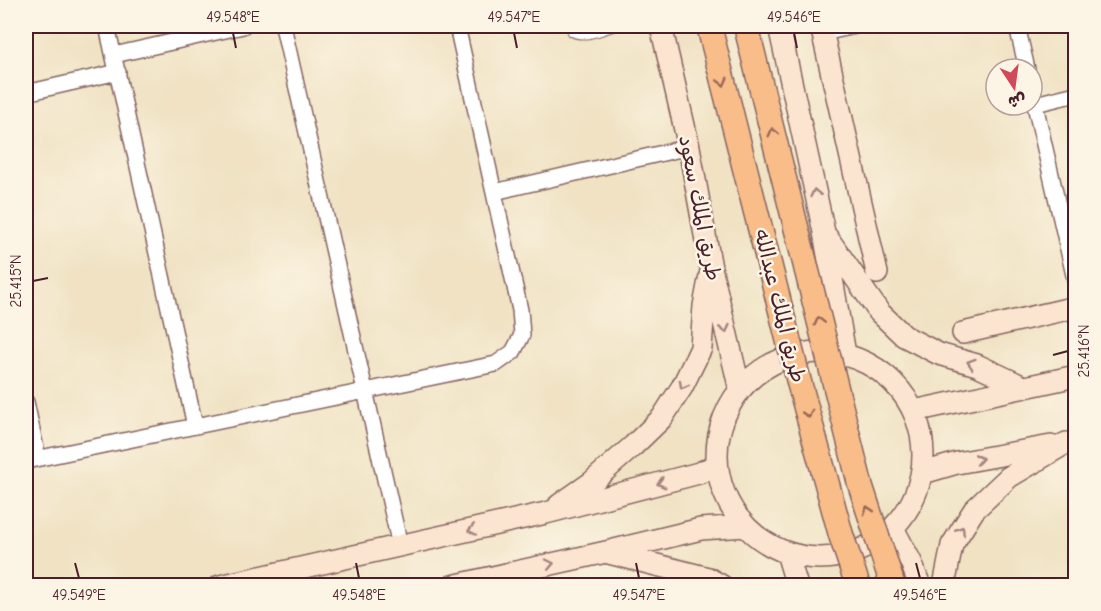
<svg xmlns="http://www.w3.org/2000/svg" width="1101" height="611" font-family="'Comic Neue','Playpen Sans Arabic',sans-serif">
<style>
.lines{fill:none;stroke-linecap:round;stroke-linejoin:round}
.lane-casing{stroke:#846360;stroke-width:10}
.street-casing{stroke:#846360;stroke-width:18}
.secondary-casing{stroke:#846360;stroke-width:24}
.lane{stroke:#fff;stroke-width:8}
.street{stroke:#fff;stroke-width:15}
.secondary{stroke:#fce5d0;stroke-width:21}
.primary-bridge-casing{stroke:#846360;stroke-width:27;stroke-linecap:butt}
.primary-bridge{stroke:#f8bd89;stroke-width:24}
.oneway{stroke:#986655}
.oneway2{stroke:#a3827e}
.ticks{fill:none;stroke:#4a1f2b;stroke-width:2}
.labels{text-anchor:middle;stroke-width:5;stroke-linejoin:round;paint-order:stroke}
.street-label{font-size:21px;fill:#4a1f2b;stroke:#fcf5e5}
.neatline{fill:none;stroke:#4a1f2b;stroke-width:2}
.ticks-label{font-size:15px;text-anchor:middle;fill:#4a1f2b}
</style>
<rect width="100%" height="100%" fill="#fcf5e5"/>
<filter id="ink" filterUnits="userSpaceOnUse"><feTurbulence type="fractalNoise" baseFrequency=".0167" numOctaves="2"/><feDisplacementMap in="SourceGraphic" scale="12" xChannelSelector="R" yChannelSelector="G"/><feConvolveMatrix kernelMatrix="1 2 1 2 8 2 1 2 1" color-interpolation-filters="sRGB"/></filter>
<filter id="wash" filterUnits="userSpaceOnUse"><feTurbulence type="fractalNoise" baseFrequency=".008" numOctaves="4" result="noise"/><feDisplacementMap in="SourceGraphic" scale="24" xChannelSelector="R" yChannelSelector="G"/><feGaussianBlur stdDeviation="1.35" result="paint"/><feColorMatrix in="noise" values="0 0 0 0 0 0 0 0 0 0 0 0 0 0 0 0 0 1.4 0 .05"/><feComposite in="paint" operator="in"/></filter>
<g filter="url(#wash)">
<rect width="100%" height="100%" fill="#f0e2c3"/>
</g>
<g filter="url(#ink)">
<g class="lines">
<!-- lane casing -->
<g class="lane-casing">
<path id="lane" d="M 570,26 L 572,32 C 585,39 603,30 616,26
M 646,26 L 659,33"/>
</g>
<!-- street casing -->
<g class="street-casing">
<path id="street" d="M 107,26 L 195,426
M 283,26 L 400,546
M 1017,26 L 1027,69
M 823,33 L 855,26
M 114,55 L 243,26
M 1032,92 L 1076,284
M 26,93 L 118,72
M 1035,104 L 1076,94
M 494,192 L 689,147
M 26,402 L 38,458
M 26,461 L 496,364 L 513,352 L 522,335 L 520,310 L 457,26"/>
</g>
<!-- secondary casing -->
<g class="secondary-casing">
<path id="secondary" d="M 661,26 L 689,147 L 711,268 L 740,390
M 779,26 L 824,232 L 845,354
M 821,26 L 877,273
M 827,237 L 879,312 L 904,336 L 939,354 L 977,365 L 1024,387
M 963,333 L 1076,307
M717 455a103 103 0 1 1 206 0a103 103 0 1 1-206 0Z
M 914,411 L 1076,376
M 923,473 L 957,463 L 1051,446
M 559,505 L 592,482 L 633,446 L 662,418 L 682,387 L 701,348 L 704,306 L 710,275
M 893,528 L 911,562 L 920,586
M 609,553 L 708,578 L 722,586
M 787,553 L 797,586
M 220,586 L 546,513 L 699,473 L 717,465
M 452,586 L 606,552 L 701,529 L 745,526
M 944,586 L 952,545 L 974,510 L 1009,477 L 1066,443"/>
</g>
<!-- lane -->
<use href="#lane" class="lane"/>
<!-- street -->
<use href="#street" class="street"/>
<!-- secondary -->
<use href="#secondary" class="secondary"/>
<!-- primary-bridge casing -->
<g class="primary-bridge-casing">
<path id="primary-bridge" d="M 709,26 L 799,382 L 841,535 L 858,586
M 746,26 L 860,484 L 893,586"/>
</g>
<!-- primary-bridge -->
<use href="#primary-bridge" class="primary-bridge"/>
</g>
<!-- one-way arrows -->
<defs><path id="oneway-chevron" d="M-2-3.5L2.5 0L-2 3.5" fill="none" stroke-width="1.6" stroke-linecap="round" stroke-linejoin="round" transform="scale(1.5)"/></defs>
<g class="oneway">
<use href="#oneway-chevron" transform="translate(723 82) rotate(76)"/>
<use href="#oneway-chevron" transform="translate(773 132) rotate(-104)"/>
<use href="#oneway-chevron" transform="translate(819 321) rotate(-104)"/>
<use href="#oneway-chevron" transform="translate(808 414) rotate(75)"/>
<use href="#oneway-chevron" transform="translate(868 510) rotate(-108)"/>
</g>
<g class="oneway2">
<use href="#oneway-chevron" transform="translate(815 193) rotate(-102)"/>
<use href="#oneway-chevron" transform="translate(725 329) rotate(77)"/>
<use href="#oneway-chevron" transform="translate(971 363) rotate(-162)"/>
<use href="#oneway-chevron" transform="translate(683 385) rotate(118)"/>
<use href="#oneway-chevron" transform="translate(979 459) rotate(-10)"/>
<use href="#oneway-chevron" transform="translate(661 483) rotate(165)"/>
<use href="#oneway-chevron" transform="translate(472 530) rotate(168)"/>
<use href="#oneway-chevron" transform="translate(961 530) rotate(-58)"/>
<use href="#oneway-chevron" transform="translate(550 564) rotate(-12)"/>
</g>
</g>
<!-- ticks -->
<path class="ticks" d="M 233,33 L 236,48M 514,33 L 517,48M 794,33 L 797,48M 33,281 L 48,278M 1053,355 L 1068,351M 75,563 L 79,578M 356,563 L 359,578M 636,563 L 639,578M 916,563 L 920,578"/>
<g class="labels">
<!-- street labels -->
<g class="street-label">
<text transform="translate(700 208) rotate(79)" y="7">طريق الملك سعود</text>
<text transform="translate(780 306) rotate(76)" y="7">طريق الملك عبدالله</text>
</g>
</g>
<!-- margin -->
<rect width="1101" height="611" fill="none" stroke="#fcf5e5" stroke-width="66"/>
<!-- north arrow -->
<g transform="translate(1014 87) rotate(167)"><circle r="28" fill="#fcf5e5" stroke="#b59f9b" stroke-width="1.5"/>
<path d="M0-4.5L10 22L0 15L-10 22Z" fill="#d1495b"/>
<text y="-9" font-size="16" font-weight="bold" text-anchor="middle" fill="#4a1f2b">ش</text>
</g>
<rect x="33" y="33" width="1035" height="545" class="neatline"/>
<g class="ticks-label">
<text x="233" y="22">49.548°E</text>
<text x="514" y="22">49.547°E</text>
<text x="794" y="22">49.546°E</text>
<text transform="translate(16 281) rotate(-90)" y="5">25.415°N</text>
<text transform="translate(1084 351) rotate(-90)" y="5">25.416°N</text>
<text x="79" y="600">49.549°E</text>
<text x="359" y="600">49.548°E</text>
<text x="639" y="600">49.547°E</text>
<text x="920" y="600">49.546°E</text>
</g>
</svg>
